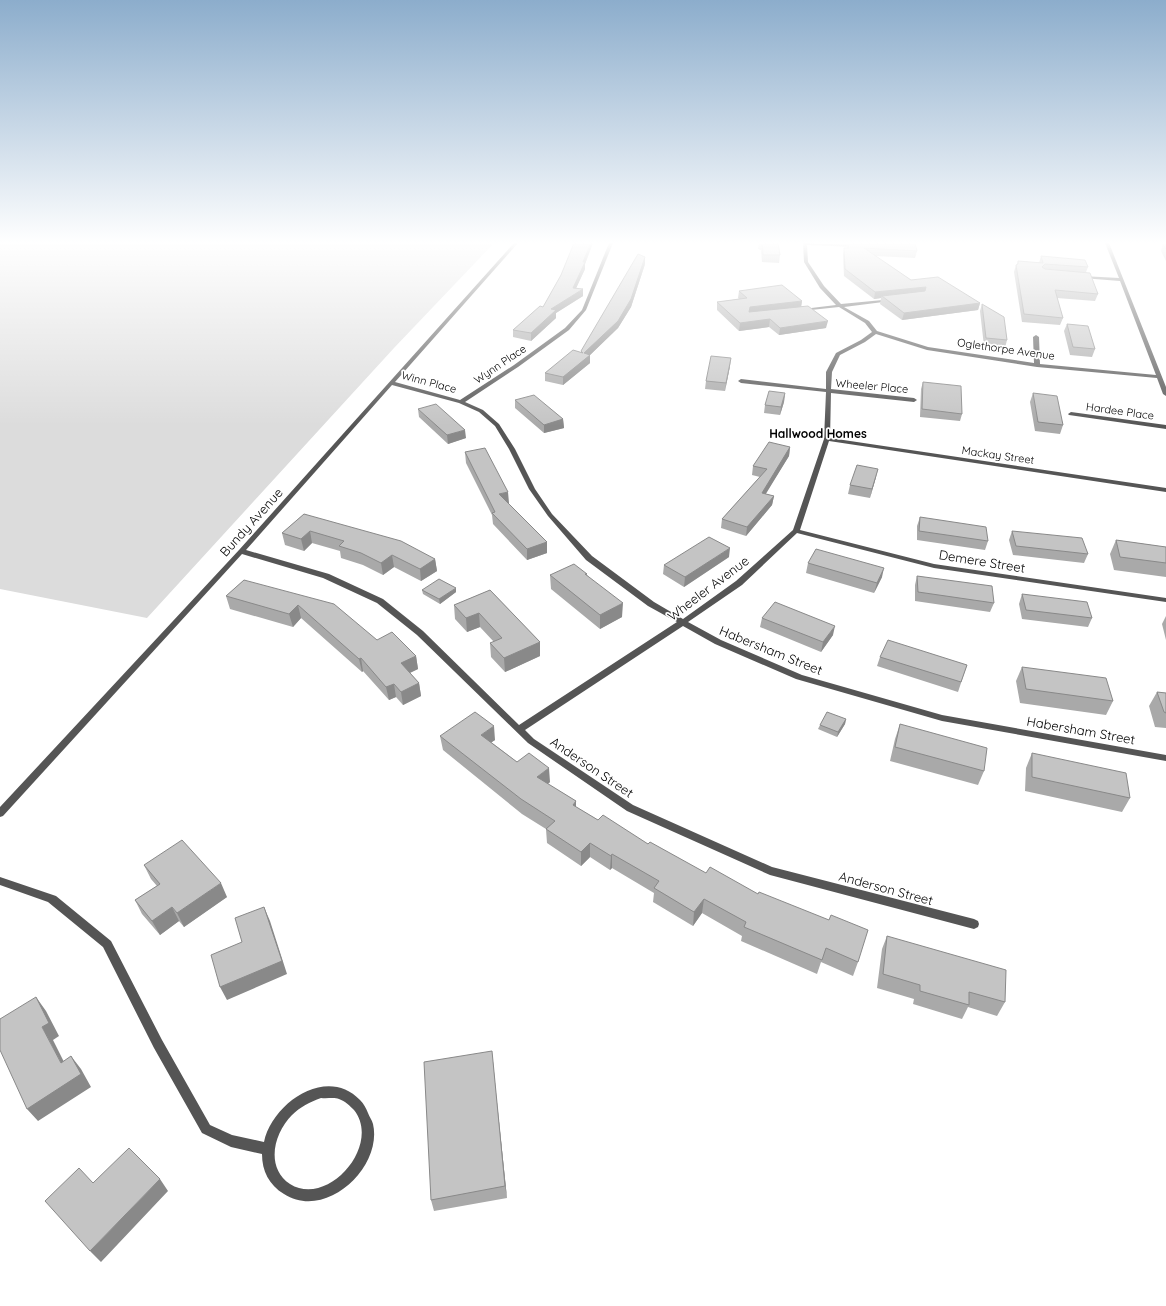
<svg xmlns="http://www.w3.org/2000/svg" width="1166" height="1306" font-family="Quicksand,sans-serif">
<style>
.green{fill:#dcdcdc}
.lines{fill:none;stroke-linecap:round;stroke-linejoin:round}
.minor{fill:#555;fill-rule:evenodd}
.wall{fill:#a9a9a9}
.shaded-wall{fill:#898989}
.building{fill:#c4c4c4;stroke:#898989}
.labels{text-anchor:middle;stroke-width:3.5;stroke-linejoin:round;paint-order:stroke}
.far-street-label{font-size:11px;fill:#000;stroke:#fff}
.far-neighbourhood-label{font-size:12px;font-weight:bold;fill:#000;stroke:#fff}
.street-label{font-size:13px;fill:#000;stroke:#fff}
</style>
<rect width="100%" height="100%" fill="#fff"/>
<!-- green -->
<path class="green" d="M 0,243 L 494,243 L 394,348 L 147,618 L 0,589 Z"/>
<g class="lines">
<!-- minor -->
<path class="minor" d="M 514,243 L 518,243 L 395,382 L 460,400 L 514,365 L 565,328 L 582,310 L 609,243 L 613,243 L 586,310 L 569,330 L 518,367 L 465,402 L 483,410 L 499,424 L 515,449 L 535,489 L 552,514 L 592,556 L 654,602 L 683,619 L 736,581 L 793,530 L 824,439 L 826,392 L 741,383 L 738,381 L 741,379 L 826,389 L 826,372 L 836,353 L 861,340 L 872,332 L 865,323 L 839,307 L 801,311 L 801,310 L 803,309 L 836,305 L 820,288 L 804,262 L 803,243 L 859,245 L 859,247 L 857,247 L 807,245 L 808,262 L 824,286 L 841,304 L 893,299 L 893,301 L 891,301 L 844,307 L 869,321 L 877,331 L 928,347 L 1034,363 L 1033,337 L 1036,335 L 1039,337 L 1040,364 L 1156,375 L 1120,281 L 1082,278 L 1080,277 L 1082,276 L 1119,278 L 1105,243 L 1109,243 L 1166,387 L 1166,396 L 1163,394 L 1157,378 L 1037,367 L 927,350 L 876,334 L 865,342 L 840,355 L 832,372 L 831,389 L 914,398 L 917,400 L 914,402 L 831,393 L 830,438 L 1166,488 L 1166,492 L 829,441 L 800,530 L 934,564 L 1166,598 L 1166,602 L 934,568 L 797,533 L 742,585 L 688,622 L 721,640 L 802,675 L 942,715 L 1166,755 L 1166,761 L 942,721 L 796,679 L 715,644 L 683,626 L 525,730 L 534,739 L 633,805 L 772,867 L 974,919 L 978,921 L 979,924 L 978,927 L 974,929 L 770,875 L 627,811 L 528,743 L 417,635 L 377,603 L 323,578 L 242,554 L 3,816 L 0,817 L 0,807 L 239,550 ZM 392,385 L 459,403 L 479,412 L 495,426 L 509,449 L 529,489 L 548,516 L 586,560 L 648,606 L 677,622 L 519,725 L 423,631 L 383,599 L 329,574 L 246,550 Z
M 1071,412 L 1166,425 L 1166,429 L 1069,415 L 1068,414 Z
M 0,877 L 56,896 L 111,941 L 162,1040 L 210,1125 L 232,1135 L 264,1142 C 272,1103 327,1065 360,1100 C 364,1104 366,1108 368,1113 C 369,1116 372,1120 373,1124 C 383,1167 326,1221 284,1194 C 269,1185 262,1171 262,1154 L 231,1147 L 202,1133 L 154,1048 L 103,947 L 48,902 L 0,885 ZM 321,1098 C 327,1099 334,1097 339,1099 C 345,1101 350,1106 354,1110 C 382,1145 328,1208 290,1184 C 265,1167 274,1133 292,1115 C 300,1107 310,1102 321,1098 Z"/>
</g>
<!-- wall -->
<path class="wall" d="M 570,243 L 593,243 L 585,264 L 585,269 L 576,288 L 583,296 L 556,313 L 556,318 L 531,341 L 513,337 L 513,330 L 543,307 L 561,275 L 574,243 Z
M 759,243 L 778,243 L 780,255 L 779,263 L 762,262 L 761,250 L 758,249 Z
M 846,243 L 915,243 L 917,251 L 915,258 L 876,256 L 911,280 L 980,303 L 978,310 L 902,320 L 880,304 L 881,298 L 874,299 L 844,276 L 843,255 L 844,248 L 847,248 L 848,243 Z
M 1163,244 L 1166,244 L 1166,261 L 1161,251 Z
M 1041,256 L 1088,267 L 1086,272 L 1098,294 L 1095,301 L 1057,298 L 1063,318 L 1060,325 L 1022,322 L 1014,272 L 1016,265 L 1017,265 L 1018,261 L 1039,263 Z
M 645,264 L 631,307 L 618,328 L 590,355 L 590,363 L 563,385 L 545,381 L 545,373 L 581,352 L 581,351 Z
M 739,291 L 802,301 L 801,306 L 826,328 L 779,335 L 769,327 L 739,331 L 717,310 L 717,302 L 739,299 L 738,298 Z
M 982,304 L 1007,340 L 1005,348 L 984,346 L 980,311 Z
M 1067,324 L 1095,349 L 1092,357 L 1070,355 L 1064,331 Z
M 730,366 L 725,391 L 705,389 L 706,381 Z
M 923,382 L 962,414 L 960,421 L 920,417 L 921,389 Z
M 785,393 L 784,402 L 780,415 L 764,413 L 765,405 Z
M 1033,393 L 1063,425 L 1060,434 L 1035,431 L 1030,402 Z
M 515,400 L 563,419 L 564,428 L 544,433 L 515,408 Z
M 418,409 L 466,438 L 448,444 L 419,417 Z
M 790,447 L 789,456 L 765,494 L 774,496 L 772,505 L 746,536 L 721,528 L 722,519 L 760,477 L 752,475 L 753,466 Z
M 465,452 L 509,503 L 508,503 L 547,542 L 547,553 L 527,560 L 493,524 L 492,515 L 466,463 Z
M 876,477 L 870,498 L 848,494 L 850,485 Z
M 304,514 L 435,559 L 437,571 L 421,581 L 394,567 L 383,575 L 363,565 L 341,558 L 340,551 L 312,543 L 304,551 L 285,545 L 282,533 Z
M 920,517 L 988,541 L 985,550 L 917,540 L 917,526 Z
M 1012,531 L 1088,554 L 1084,563 L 1013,555 L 1009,540 Z
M 1116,540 L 1166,547 L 1166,577 L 1114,570 L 1110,554 Z
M 729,557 L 684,587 L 663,574 L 664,565 Z
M 808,563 L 882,577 L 874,593 L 806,573 Z
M 587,574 L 587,575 L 622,617 L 600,629 L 551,589 L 550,575 Z
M 917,576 L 994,603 L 990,612 L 915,601 L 915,585 Z
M 244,580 L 377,640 L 416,656 L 418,669 L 410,673 L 419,683 L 421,696 L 403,705 L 396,697 L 389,700 L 363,671 L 362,672 L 301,618 L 293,627 L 230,609 L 226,596 Z
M 422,590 L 456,592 L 440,604 L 423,594 Z
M 490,590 L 540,642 L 540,656 L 505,672 L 491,657 L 490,643 L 494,642 L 480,627 L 467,632 L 455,619 L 454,605 Z
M 1022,594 L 1092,618 L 1088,627 L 1022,619 L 1019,604 Z
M 1166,616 L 1166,640 L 1162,624 Z
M 762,618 L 833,635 L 821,652 L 760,627 Z
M 880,657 L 967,665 L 958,692 L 877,666 Z
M 1022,667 L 1113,701 L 1106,715 L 1020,703 L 1016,681 Z
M 1157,692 L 1166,693 L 1166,728 L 1155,727 L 1149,706 Z
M 846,719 L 845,724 L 837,737 L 818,729 L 820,725 Z
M 900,724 L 984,771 L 978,785 L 890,761 L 895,739 Z
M 440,736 L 495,740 L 491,742 L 517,762 L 550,782 L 548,784 L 576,801 L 576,807 L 598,820 L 648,844 L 858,962 L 853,976 L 821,962 L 817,974 L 741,941 L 742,936 L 702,913 L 693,926 L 653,902 L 654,893 L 612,868 L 610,870 L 590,857 L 581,866 L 547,843 L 546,829 L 522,814 L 443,750 Z
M 1032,753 L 1130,798 L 1122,812 L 1025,791 L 1026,768 Z
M 144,865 L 227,897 L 184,927 L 179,921 L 160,935 L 142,914 L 135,900 L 157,886 L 151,879 Z
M 887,936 L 1005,1002 L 997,1016 L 968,1007 L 962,1019 L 913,1004 L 914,999 L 877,988 L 882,949 Z
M 493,1064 L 507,1198 L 434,1211 L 431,1200 Z"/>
<!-- shaded-wall -->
<path class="shaded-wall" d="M 591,243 L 593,243 L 585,264 L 585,269 L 573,295 L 573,288 Z
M 645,257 L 645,264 L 631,307 L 618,328 L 590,355 L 590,363 L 563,385 L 563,377 L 584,353 Z
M 926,287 L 924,294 L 882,296 L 881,298 L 874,299 L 875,292 Z
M 583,289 L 583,296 L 556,313 L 556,318 L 531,341 L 531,333 L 551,309 Z
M 802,301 L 801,308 L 748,319 L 750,307 Z
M 980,303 L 978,310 L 902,320 L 904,313 Z
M 770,319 L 769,327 L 739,331 L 740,323 Z
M 828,321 L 826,328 L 779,335 L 780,328 Z
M 731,358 L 730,366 L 725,391 L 726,383 Z
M 785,393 L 784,402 L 780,415 L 781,407 Z
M 563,419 L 564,428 L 544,433 L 544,425 Z
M 465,430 L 466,438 L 448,444 L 447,435 Z
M 790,447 L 789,456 L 761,502 L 762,493 Z
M 878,469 L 876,477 L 870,498 L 872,489 Z
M 508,492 L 509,503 L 500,505 L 499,494 Z
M 774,496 L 772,505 L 746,536 L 747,527 Z
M 310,531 L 312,543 L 304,551 L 301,539 Z
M 547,542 L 547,553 L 527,560 L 527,549 Z
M 730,548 L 729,557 L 684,587 L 685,577 Z
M 392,555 L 394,567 L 383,575 L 381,563 Z
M 435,559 L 437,571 L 421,581 L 420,569 Z
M 884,568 L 882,577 L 874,593 L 877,583 Z
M 456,588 L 456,592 L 440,604 L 439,599 Z
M 623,603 L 622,617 L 600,629 L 600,615 Z
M 298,605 L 301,618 L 293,627 L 289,614 Z
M 479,613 L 480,627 L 467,632 L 466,618 Z
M 835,626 L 833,635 L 821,652 L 823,642 Z
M 540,642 L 540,656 L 505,672 L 504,658 Z
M 416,656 L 418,669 L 403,676 L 401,663 Z
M 361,658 L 363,671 L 362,672 L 359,659 Z
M 419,683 L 421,696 L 403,705 L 401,692 Z
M 394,684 L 396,697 L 389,700 L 386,687 Z
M 846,719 L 845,724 L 837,737 L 838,732 Z
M 494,726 L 495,740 L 482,749 L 481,735 Z
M 549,768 L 550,782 L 538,791 L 537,777 Z
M 576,801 L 576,815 L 573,805 Z
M 590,843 L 590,857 L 581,866 L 581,852 Z
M 612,854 L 612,868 L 610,870 L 611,856 Z
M 221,883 L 227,897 L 184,927 L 177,913 Z
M 704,899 L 702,913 L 693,926 L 694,912 Z
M 172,907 L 179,921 L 160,935 L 152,921 Z
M 264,907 L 270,921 L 287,974 L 227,1000 L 220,987 Z
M 36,997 L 46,1011 L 59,1036 L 53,1040 L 71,1076 L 61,1063 L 42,1027 Z
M 492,1051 L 493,1064 L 507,1198 L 505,1186 Z
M 71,1056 L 81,1069 L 91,1087 L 38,1121 L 27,1109 Z
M 160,1179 L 168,1191 L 101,1262 L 90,1251 Z"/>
<!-- building -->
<path class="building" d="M 574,243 L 591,243 L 583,262 L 585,262 L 573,288 L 583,289 L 551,309 L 556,310 L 531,333 L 513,330 L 540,306 L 543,307 L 561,275 Z
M 762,243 L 778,243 L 780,255 L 763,255 Z
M 848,243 L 915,243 L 917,251 L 864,248 L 911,280 L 938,277 L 980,303 L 904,313 L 882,296 L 925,291 L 926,287 L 875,292 L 845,269 L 844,248 L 849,248 Z
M 1163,244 L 1166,244 L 1166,249 Z
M 638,254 L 645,257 L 631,299 L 618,321 L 584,353 L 590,355 L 563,377 L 545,373 L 573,350 L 583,353 L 581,351 Z
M 1041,256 L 1085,260 L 1088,267 L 1045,264 L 1042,267 L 1045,269 L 1090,273 L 1098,294 L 1055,290 L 1063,318 L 1024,314 L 1016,265 L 1018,264 L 1018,261 L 1043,263 Z
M 782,285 L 802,301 L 750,307 L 749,312 L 808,306 L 828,321 L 780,328 L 770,319 L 740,323 L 717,302 L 747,298 L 739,291 Z
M 982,304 L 1004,317 L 1007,340 L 986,338 Z
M 1067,324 L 1088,326 L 1095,349 L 1073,347 Z
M 711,356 L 731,358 L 726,383 L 706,381 Z
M 923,382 L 961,386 L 962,414 L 922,409 Z
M 769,391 L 785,393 L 781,407 L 765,405 Z
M 1033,393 L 1057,396 L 1063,425 L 1038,422 Z
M 534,395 L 563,419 L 544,425 L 515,400 Z
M 436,404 L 465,430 L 447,435 L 418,409 Z
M 769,442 L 790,447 L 762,493 L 774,496 L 747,527 L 722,519 L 767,469 L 753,466 Z
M 485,448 L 508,492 L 499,494 L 547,542 L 527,549 L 492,513 L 495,512 L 465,452 Z
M 857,465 L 878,469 L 872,489 L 850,485 Z
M 304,514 L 401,541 L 435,559 L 420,569 L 392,555 L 381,563 L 361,553 L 339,546 L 344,541 L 310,531 L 301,539 L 282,533 Z
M 920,517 L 986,527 L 988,541 L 919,531 Z
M 1012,531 L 1082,538 L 1088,554 L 1016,546 Z
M 709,537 L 730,548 L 685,577 L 664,565 Z
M 1116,540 L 1166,547 L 1166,563 L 1120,557 Z
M 816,549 L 884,568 L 877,583 L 808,563 Z
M 574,564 L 587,574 L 585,574 L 623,603 L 600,615 L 550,575 Z
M 917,576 L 992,586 L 994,603 L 918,592 Z
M 439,579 L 456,588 L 439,599 L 422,590 Z
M 244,580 L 334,604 L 377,640 L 392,632 L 416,656 L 401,663 L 419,683 L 401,692 L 394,684 L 386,687 L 361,658 L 359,659 L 298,605 L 289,614 L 226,596 Z
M 490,590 L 540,642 L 504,658 L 490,643 L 502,638 L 479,613 L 466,618 L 454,605 Z
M 1022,594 L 1087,602 L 1092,618 L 1026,610 Z
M 775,602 L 835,626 L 823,642 L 762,618 Z
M 888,640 L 967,665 L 961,682 L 880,657 Z
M 1022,667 L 1106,678 L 1113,701 L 1026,689 Z
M 1157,692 L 1166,693 L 1166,713 L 1164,712 Z
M 475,712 L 494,726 L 481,735 L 517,762 L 529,753 L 549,768 L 537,777 L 576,801 L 573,805 L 598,820 L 603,815 L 648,844 L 650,842 L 706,873 L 710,867 L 758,894 L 759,892 L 829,920 L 831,915 L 868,930 L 858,962 L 826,948 L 822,960 L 744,927 L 746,922 L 704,899 L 694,912 L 654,888 L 659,881 L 612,854 L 611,856 L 590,843 L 581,852 L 546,829 L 555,821 L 521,799 L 440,736 Z
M 827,712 L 846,719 L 838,732 L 820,725 Z
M 900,724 L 987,748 L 984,771 L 895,747 Z
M 1032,753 L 1126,773 L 1130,798 L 1032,777 Z
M 182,840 L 221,883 L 177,913 L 172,907 L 152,921 L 135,900 L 160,884 L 144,865 Z
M 264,907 L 282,961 L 220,987 L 211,955 L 242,942 L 235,918 Z
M 887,936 L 1006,970 L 1005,1002 L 969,992 L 969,1005 L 920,991 L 920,985 L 883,974 Z
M 36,997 L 49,1023 L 42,1027 L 61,1063 L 71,1056 L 81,1074 L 27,1109 L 0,1050 L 0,1019 Z
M 492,1051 L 505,1186 L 431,1200 L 424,1062 Z
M 129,1148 L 160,1179 L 90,1251 L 45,1201 L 79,1168 L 93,1183 Z"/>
<!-- sky -->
<linearGradient id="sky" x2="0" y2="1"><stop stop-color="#8cadcc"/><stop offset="0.57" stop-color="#fff"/><stop offset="1" stop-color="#fff" stop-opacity="0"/></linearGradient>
<rect width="1166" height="426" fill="url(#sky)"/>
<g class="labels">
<!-- far-street labels -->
<g class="far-street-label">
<text transform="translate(1006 349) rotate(8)" y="4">Oglethorpe Avenue</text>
<text transform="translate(500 364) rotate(-34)" y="4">Wynn Place</text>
<text transform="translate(429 382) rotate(15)" y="4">Winn Place</text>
<text transform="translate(872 386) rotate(5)" y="4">Wheeler Place</text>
<text transform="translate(1120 411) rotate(8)" y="4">Hardee Place</text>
<text transform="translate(998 455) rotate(8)" y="4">Mackay Street</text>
</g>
<!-- far-neighbourhood labels -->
<g class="far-neighbourhood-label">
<text x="818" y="438">Hallwood Homes</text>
</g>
<!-- street labels -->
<g class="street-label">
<text transform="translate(251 522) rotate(-48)" y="5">Bundy Avenue</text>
<text transform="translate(982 561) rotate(9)" y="5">Demere Street</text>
<text transform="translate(708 588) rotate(-37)" y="5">Wheeler Avenue</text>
<text transform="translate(771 650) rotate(22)" y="5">Habersham Street</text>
<text transform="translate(1081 730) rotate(10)" y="5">Habersham Street</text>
<text transform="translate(592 767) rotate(34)" y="5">Anderson Street</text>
<text transform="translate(886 888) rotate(15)" y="5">Anderson Street</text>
</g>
</g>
</svg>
